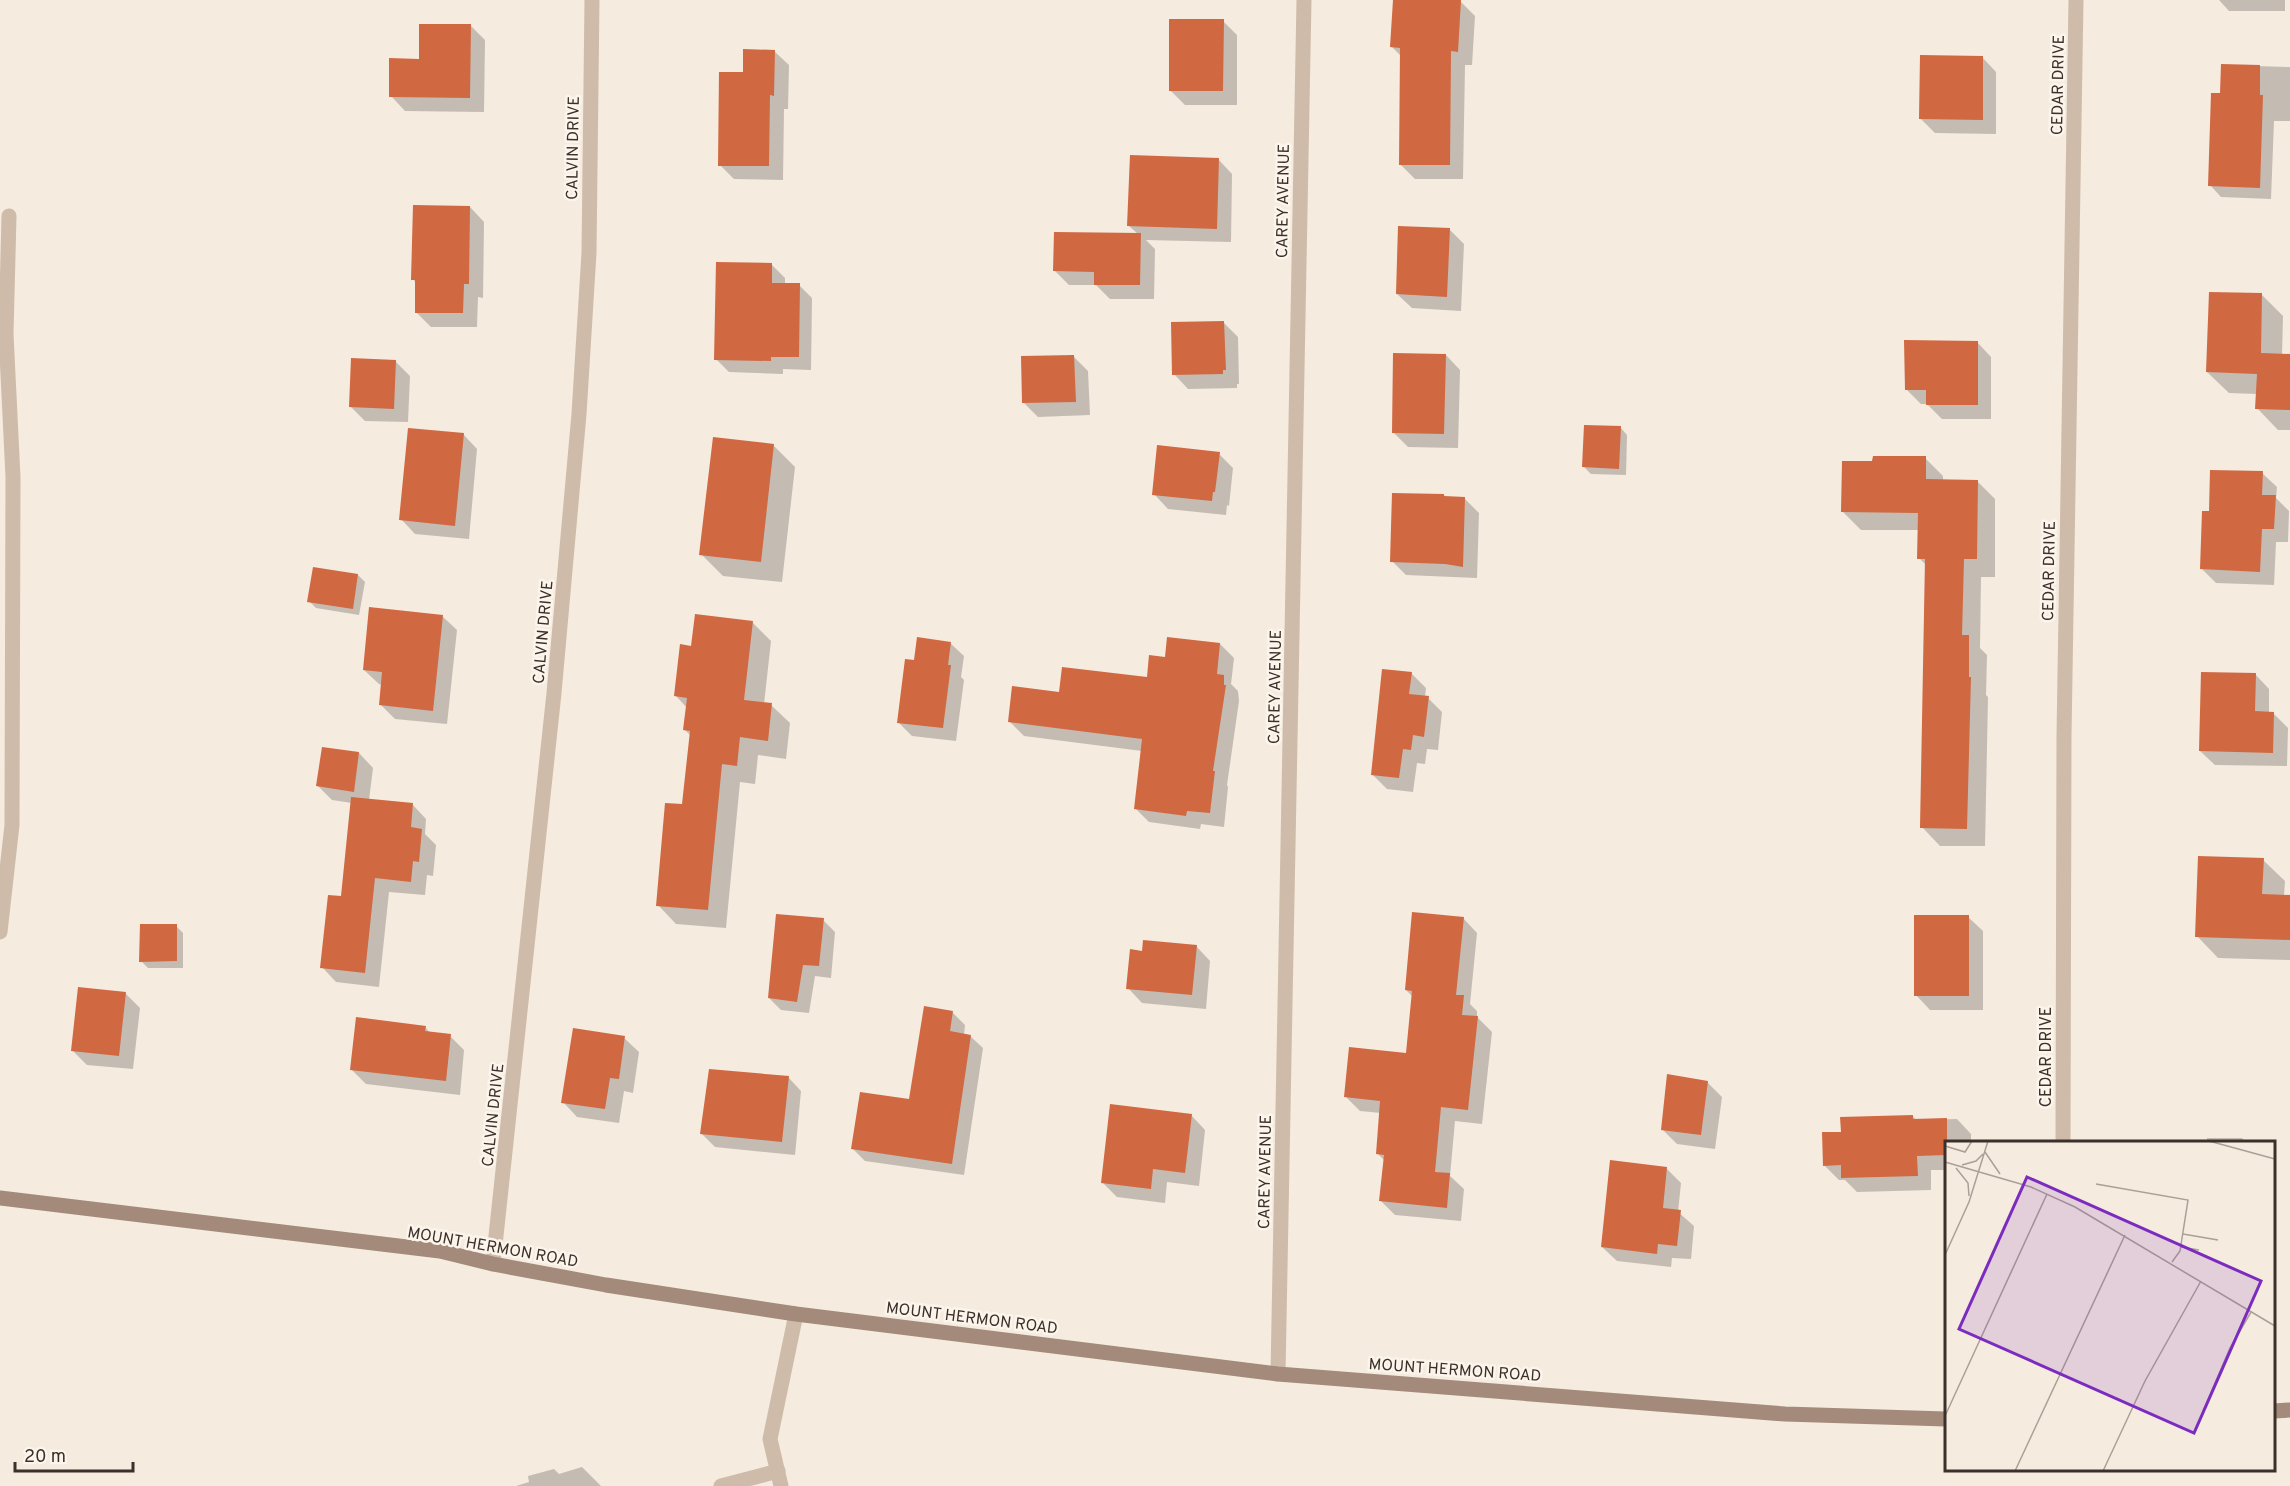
<svg xmlns="http://www.w3.org/2000/svg" width="2290" height="1486" font-family="Overpass,sans-serif">
<style>
.shadow{fill:#0003}
.building{fill:#d06842}
.lines{fill:none;stroke-linecap:round;stroke-linejoin:round}
.lane{stroke:#cfbba9;stroke-width:15}
.street{stroke:#cfbba9;stroke-width:15}
.secondary{stroke:#a38a7a;stroke-width:15}
.labels{text-anchor:middle;stroke-width:5;stroke-linejoin:round;paint-order:stroke}
.street-label{font-size:16px;fill:#3c302a;stroke:#fcf5ec}
.inset-road{fill:none;stroke:#aba097;stroke-width:1.5}
.view{fill:#7b2cbf;fill-opacity:0.15;stroke:#7b2cbf;stroke-width:3}
.inset-edge{fill:none;stroke:#3c302a;stroke-width:3}
</style>
<rect width="100%" height="100%" fill="#f5ebdf"/>
<!-- shadow -->
<path class="shadow" d="M 1395,0 L 1461,2 L 1475,16 L 1472,65 L 1465,65 L 1463,179 L 1415,179 L 1400,164 L 1402,57 L 1392,47 Z
M 2219,0 L 2285,0 L 2285,11 L 2229,11 Z
M 1223,21 L 1237,35 L 1237,105 L 1185,105 L 1170,90 Z
M 471,26 L 485,40 L 484,112 L 405,111 L 391,96 L 420,60 Z
M 774,51 L 789,65 L 788,109 L 784,109 L 783,180 L 734,179 L 720,165 L 744,73 Z
M 1982,57 L 1996,72 L 1996,134 L 1935,133 L 1920,118 Z
M 2222,65 L 2290,67 L 2290,121 L 2274,121 L 2271,199 L 2221,197 L 2210,185 L 2222,95 Z
M 1218,159 L 1232,174 L 1231,242 L 1146,240 L 1155,249 L 1154,299 L 1110,299 L 1096,285 L 1069,285 L 1055,271 L 1138,234 L 1129,226 Z
M 470,207 L 484,222 L 483,298 L 478,297 L 477,327 L 431,327 L 416,312 L 416,283 L 413,279 Z
M 1450,230 L 1464,244 L 1461,311 L 1412,308 L 1397,294 Z
M 772,265 L 785,278 L 785,284 L 799,285 L 812,298 L 811,370 L 783,369 L 783,374 L 729,372 L 716,359 Z
M 2262,295 L 2283,316 L 2282,356 L 2290,356 L 2290,430 L 2278,430 L 2257,408 L 2257,394 L 2229,393 L 2207,372 Z
M 1223,322 L 1238,337 L 1239,384 L 1237,384 L 1237,388 L 1188,389 L 1174,374 Z
M 1977,342 L 1991,357 L 1991,419 L 1942,419 L 1927,404 L 1921,404 L 1907,390 Z
M 1446,355 L 1460,370 L 1458,448 L 1408,447 L 1393,432 Z
M 1074,357 L 1088,371 L 1090,415 L 1038,417 L 1023,402 Z
M 396,362 L 410,376 L 408,422 L 365,421 L 350,406 Z
M 1621,428 L 1627,435 L 1626,475 L 1591,474 L 1584,467 Z
M 463,434 L 477,449 L 469,539 L 415,534 L 401,519 Z
M 774,446 L 795,467 L 782,582 L 723,576 L 701,554 Z
M 1219,454 L 1233,468 L 1229,506 L 1227,505 L 1226,515 L 1168,509 L 1154,494 Z
M 1925,458 L 1943,476 L 1943,481 L 1977,481 L 1995,499 L 1995,577 L 1981,577 L 1980,648 L 1987,655 L 1986,695 L 1988,697 L 1985,846 L 1940,846 L 1922,827 L 1927,566 L 1919,558 L 1919,530 L 1861,530 L 1843,512 L 1874,463 Z
M 2262,473 L 2277,487 L 2276,498 L 2289,511 L 2288,542 L 2276,542 L 2274,585 L 2216,583 L 2201,568 L 2210,513 Z
M 1444,495 L 1446,498 L 1464,498 L 1479,513 L 1477,578 L 1406,575 L 1392,561 Z
M 358,575 L 365,582 L 359,615 L 316,608 L 309,601 Z
M 442,616 L 457,630 L 447,724 L 395,719 L 380,704 L 382,685 L 379,684 L 364,670 Z
M 752,622 L 771,641 L 764,704 L 771,705 L 790,723 L 786,759 L 758,755 L 755,784 L 740,782 L 726,928 L 676,924 L 658,905 L 683,806 L 691,736 L 685,730 L 687,708 L 676,696 L 693,647 Z
M 950,643 L 964,656 L 961,677 L 964,680 L 956,741 L 912,736 L 899,723 Z
M 1220,644 L 1234,658 L 1231,684 L 1238,691 L 1239,701 L 1227,785 L 1228,787 L 1224,827 L 1201,824 L 1200,829 L 1149,822 L 1135,808 L 1142,751 L 1024,736 L 1010,722 L 1060,694 L 1148,678 L 1166,659 Z
M 1411,673 L 1426,688 L 1425,697 L 1428,698 L 1442,712 L 1438,750 L 1427,749 L 1425,764 L 1417,763 L 1413,792 L 1387,789 L 1372,774 Z
M 2255,674 L 2269,689 L 2269,713 L 2273,713 L 2288,728 L 2287,766 L 2215,765 L 2200,751 Z
M 359,753 L 373,768 L 369,800 L 412,804 L 426,819 L 425,834 L 436,845 L 433,876 L 427,875 L 425,895 L 389,892 L 379,987 L 336,982 L 322,967 L 342,897 L 352,803 L 332,800 L 318,786 Z
M 2263,860 L 2285,881 L 2284,896 L 2290,897 L 2290,960 L 2218,958 L 2197,936 Z
M 1968,917 L 1983,931 L 1983,1010 L 1930,1010 L 1916,995 Z
M 1463,918 L 1477,933 L 1470,1004 L 1477,1011 L 1477,1017 L 1492,1032 L 1482,1124 L 1455,1121 L 1450,1176 L 1464,1189 L 1461,1221 L 1395,1215 L 1381,1201 L 1385,1161 L 1378,1154 L 1381,1113 L 1360,1111 L 1346,1097 L 1407,1055 L 1413,997 L 1406,990 Z
M 823,920 L 835,932 L 831,978 L 815,976 L 809,1013 L 781,1010 L 769,998 Z
M 176,926 L 183,933 L 183,968 L 148,968 L 141,961 Z
M 1196,946 L 1210,961 L 1206,1009 L 1142,1003 L 1128,988 L 1144,953 Z
M 125,993 L 140,1008 L 133,1069 L 87,1065 L 73,1051 Z
M 925,1008 L 953,1013 L 965,1025 L 964,1035 L 970,1036 L 983,1048 L 964,1175 L 865,1161 L 853,1149 L 911,1101 Z
M 425,1027 L 431,1034 L 450,1036 L 464,1050 L 460,1095 L 366,1084 L 352,1070 Z
M 624,1038 L 639,1052 L 633,1093 L 624,1091 L 619,1123 L 577,1117 L 563,1102 Z
M 788,1077 L 801,1091 L 795,1155 L 715,1147 L 702,1134 Z
M 1707,1082 L 1722,1097 L 1715,1149 L 1677,1144 L 1663,1130 Z
M 1191,1115 L 1205,1130 L 1199,1186 L 1167,1182 L 1165,1203 L 1117,1197 L 1103,1183 Z
M 1912,1116 L 1917,1120 L 1957,1119 L 1971,1134 L 1971,1142 L 1946,1142 L 1946,1170 L 1931,1170 L 1931,1190 L 1857,1192 L 1845,1180 L 1839,1180 L 1825,1166 L 1842,1133 Z
M 2207,1138 L 2242,1138 L 2246,1142 L 2207,1142 Z
M 1666,1168 L 1681,1183 L 1678,1212 L 1694,1226 L 1691,1259 L 1672,1258 L 1671,1267 L 1617,1261 L 1602,1247 Z
M 582,1467 L 601,1486 L 516,1486 L 529,1482 L 528,1476 L 554,1469 L 559,1474 Z"/>
<!-- building -->
<path class="building" d="M 1393,0 L 1461,0 L 1458,52 L 1451,51 L 1450,165 L 1399,165 L 1400,48 L 1390,47 Z
M 1169,19 L 1224,19 L 1223,91 L 1169,91 Z
M 419,24 L 471,24 L 470,98 L 389,97 L 389,58 L 419,59 Z
M 743,49 L 775,50 L 774,96 L 770,95 L 769,166 L 718,166 L 719,72 L 743,72 Z
M 1920,55 L 1983,56 L 1983,120 L 1919,119 Z
M 2221,64 L 2260,65 L 2260,95 L 2263,95 L 2260,188 L 2208,186 L 2211,93 L 2220,93 Z
M 1130,155 L 1219,158 L 1217,229 L 1127,226 Z
M 413,205 L 470,206 L 469,284 L 464,284 L 463,313 L 415,313 L 415,280 L 411,280 Z
M 1398,226 L 1450,228 L 1447,297 L 1396,294 Z
M 1054,232 L 1141,233 L 1140,285 L 1094,285 L 1094,272 L 1053,271 Z
M 716,262 L 772,263 L 772,283 L 800,283 L 799,357 L 771,357 L 771,361 L 714,360 Z
M 2209,292 L 2262,293 L 2261,353 L 2290,354 L 2290,410 L 2255,409 L 2257,374 L 2206,372 Z
M 1224,321 L 1226,370 L 1223,370 L 1223,374 L 1172,375 L 1171,322 Z
M 1904,340 L 1978,341 L 1978,405 L 1926,405 L 1926,390 L 1905,390 Z
M 1393,353 L 1446,354 L 1444,434 L 1392,433 Z
M 1074,355 L 1076,402 L 1022,403 L 1021,356 Z
M 351,358 L 396,360 L 394,409 L 349,407 Z
M 1584,425 L 1621,426 L 1619,469 L 1582,467 Z
M 408,428 L 464,433 L 455,526 L 399,520 Z
M 713,437 L 774,444 L 761,562 L 699,555 Z
M 1157,445 L 1220,452 L 1215,492 L 1213,492 L 1212,501 L 1152,495 Z
M 1873,456 L 1926,456 L 1926,479 L 1978,480 L 1977,559 L 1964,559 L 1962,635 L 1969,635 L 1969,677 L 1971,677 L 1967,829 L 1920,828 L 1925,559 L 1917,559 L 1918,513 L 1841,512 L 1842,461 L 1872,461 Z
M 2210,470 L 2263,471 L 2262,495 L 2276,495 L 2274,529 L 2262,529 L 2260,572 L 2200,569 L 2202,511 L 2209,511 Z
M 1392,493 L 1444,494 L 1444,496 L 1465,497 L 1463,567 L 1445,564 L 1390,562 Z
M 313,567 L 358,574 L 353,609 L 307,602 Z
M 369,607 L 443,615 L 433,711 L 379,705 L 382,672 L 363,670 Z
M 695,614 L 753,621 L 744,700 L 772,703 L 768,741 L 740,737 L 737,766 L 722,764 L 708,910 L 656,906 L 665,803 L 682,804 L 690,731 L 683,730 L 687,698 L 674,696 L 680,644 L 691,646 Z
M 917,637 L 951,642 L 948,665 L 951,665 L 943,728 L 897,723 L 905,659 L 914,660 Z
M 1167,637 L 1220,643 L 1217,674 L 1224,675 L 1224,685 L 1226,685 L 1213,771 L 1215,771 L 1210,813 L 1187,811 L 1186,816 L 1134,809 L 1142,739 L 1008,722 L 1012,686 L 1059,692 L 1062,667 L 1147,677 L 1149,655 L 1165,657 Z
M 1382,669 L 1412,672 L 1409,694 L 1429,696 L 1424,737 L 1413,735 L 1411,750 L 1403,749 L 1399,778 L 1371,775 Z
M 2201,672 L 2256,673 L 2255,711 L 2274,712 L 2273,753 L 2199,751 Z
M 322,747 L 359,752 L 354,792 L 316,786 Z
M 351,797 L 413,803 L 411,827 L 422,829 L 419,862 L 413,861 L 411,882 L 375,878 L 365,973 L 320,968 L 328,895 L 341,896 Z
M 2198,856 L 2264,858 L 2262,894 L 2290,895 L 2290,940 L 2195,937 Z
M 1412,912 L 1464,917 L 1456,995 L 1464,995 L 1462,1015 L 1478,1016 L 1468,1110 L 1441,1107 L 1435,1172 L 1450,1173 L 1447,1208 L 1379,1201 L 1384,1155 L 1376,1154 L 1380,1101 L 1344,1097 L 1349,1047 L 1406,1053 L 1412,991 L 1405,990 Z
M 776,914 L 824,918 L 819,966 L 803,965 L 797,1002 L 768,998 Z
M 1914,915 L 1969,915 L 1969,996 L 1914,996 Z
M 140,924 L 177,924 L 177,961 L 139,962 Z
M 1143,940 L 1197,945 L 1192,995 L 1126,989 L 1130,949 L 1142,951 Z
M 78,987 L 126,992 L 119,1056 L 71,1051 Z
M 924,1006 L 953,1011 L 950,1031 L 971,1035 L 952,1164 L 851,1149 L 860,1092 L 909,1099 Z
M 356,1017 L 426,1026 L 425,1031 L 451,1034 L 446,1081 L 350,1070 Z
M 573,1028 L 625,1036 L 619,1079 L 610,1078 L 605,1109 L 561,1103 Z
M 709,1069 L 789,1076 L 782,1142 L 700,1134 Z
M 1667,1074 L 1708,1081 L 1701,1135 L 1661,1130 Z
M 1110,1104 L 1192,1114 L 1185,1173 L 1153,1169 L 1151,1189 L 1101,1183 Z
M 1913,1115 L 1913,1119 L 1947,1118 L 1947,1155 L 1917,1156 L 1918,1176 L 1841,1178 L 1841,1165 L 1823,1166 L 1822,1132 L 1841,1132 L 1840,1117 Z
M 1610,1160 L 1667,1167 L 1663,1208 L 1681,1210 L 1677,1246 L 1658,1244 L 1657,1254 L 1601,1247 Z"/>
<g class="lines">
<!-- lane -->
<path class="lane" d="M 721,1486 L 778,1471"/>
<!-- street -->
<path class="street" d="M 0,932 L 12,825 L 13,477 L 6,334 L 9,216
M 2063,1142 L 2064,736 L 2076,0
M 493,1264 L 554,693 L 579,414 L 589,253 L 592,0
M 1278,1374 L 1304,0
M 781,1486 L 770,1439 L 796,1314"/>
<!-- secondary -->
<path class="secondary" d="M 0,1198 L 440,1251 L 493,1264 L 606,1285 L 796,1314 L 1278,1374 L 1785,1414 L 1946,1419
M 2274,1411 L 2290,1410"/>
</g>
<g class="labels">
<!-- street labels -->
<g class="street-label">
<text transform="translate(2057 85) rotate(-89)" y="6">CEDAR DRIVE</text>
<text transform="translate(572 148) rotate(-89)" y="6">CALVIN DRIVE</text>
<text transform="translate(1282 201) rotate(-89)" y="6">CAREY AVENUE</text>
<text transform="translate(2048 571) rotate(-89)" y="6">CEDAR DRIVE</text>
<text transform="translate(542 632) rotate(-85)" y="6">CALVIN DRIVE</text>
<text transform="translate(1274 687) rotate(-89)" y="6">CAREY AVENUE</text>
<text transform="translate(2045 1057) rotate(-90)" y="6">CEDAR DRIVE</text>
<text transform="translate(492 1115) rotate(-84)" y="6">CALVIN DRIVE</text>
<text transform="translate(1264 1172) rotate(-89)" y="6">CAREY AVENUE</text>
<text transform="translate(493 1246) rotate(10)" y="6">MOUNT HERMON ROAD</text>
<text transform="translate(972 1317) rotate(7)" y="6">MOUNT HERMON ROAD</text>
<text transform="translate(1455 1369) rotate(4)" y="6">MOUNT HERMON ROAD</text>
</g>
</g>
<!-- overview -->
<g transform="translate(1945 1141)">
<rect width="330" height="330" fill="#f5ebdf"/>
<path class="inset-road" d="M 264,0 L 330,18M 0,5 L 20,11 L 27,0M 40,11 L 55,33M 0,21 L 86,46 L 130,66 L 330,185M 17,24 L 31,20 L 38,13M 11,27 L 23,42 L 24,55M 151,43 L 243,59 L 235,110 L 227,121M 238,93 L 273,99M 236,106 L 254,109M 0,114 L 24,61 L 43,0M 258,270 L 285,207 L 306,171M 0,275 L 102,53M 70,330 L 180,94M 158,330 L 200,240 L 256,140"/>
<path class="view" d="M 82,36 L 316,140 L 249,292 L 14,188 Z"/>
<rect width="330" height="330" class="inset-edge"/>
</g>
<!-- scale -->
<path d="M15 1462v9h118v-9" fill="none" stroke="#3c302a" stroke-width="3"/>
<text x="24" y="1462" font-size="18" fill="#3c302a" stroke="#fcf5ec" stroke-width="4.5" paint-order="stroke">20 m</text>
</svg>
